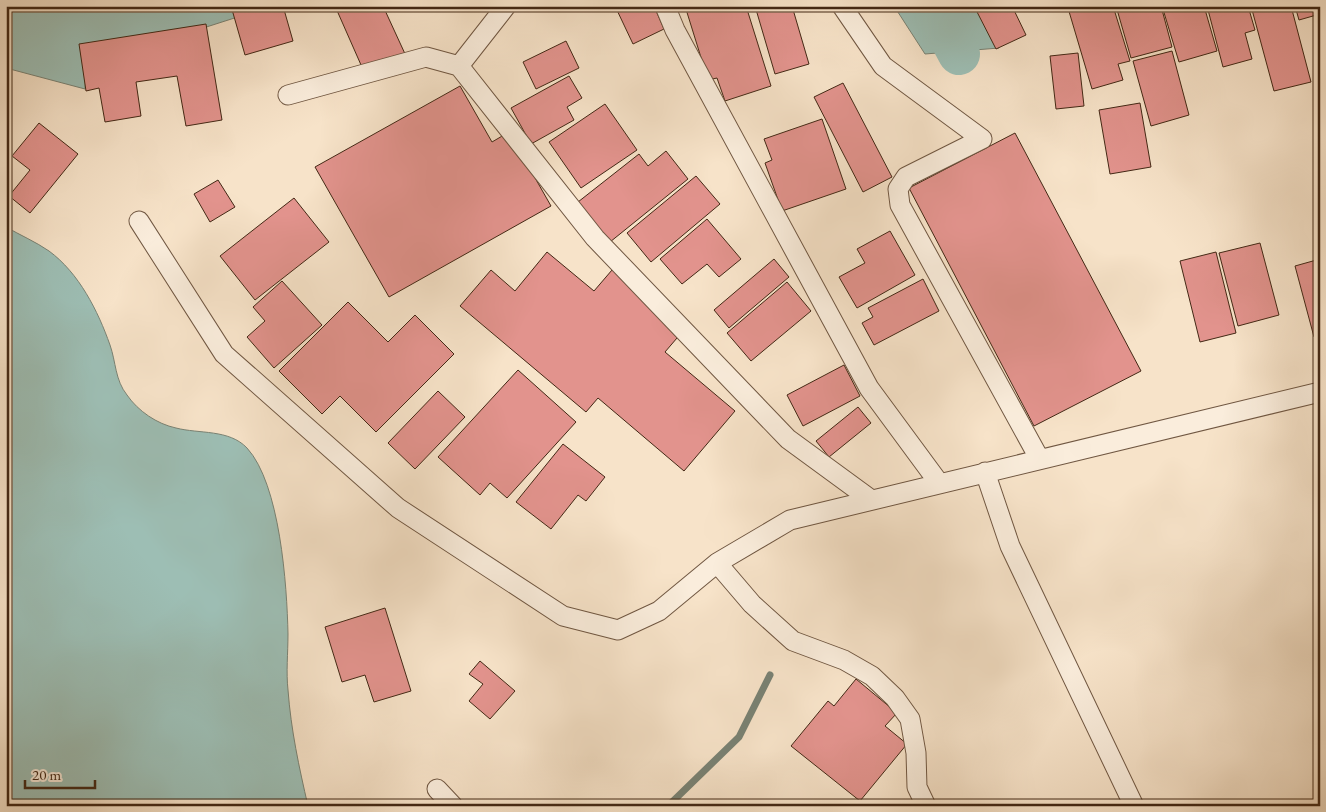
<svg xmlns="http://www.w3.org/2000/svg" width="1326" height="812" font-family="'EB Garamond',serif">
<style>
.water{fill:#9dbeb4;stroke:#798274}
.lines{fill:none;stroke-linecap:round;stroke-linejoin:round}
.stream{stroke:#798274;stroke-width:7}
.river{stroke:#9dbeb4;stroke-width:42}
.building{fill:#e2938d;stroke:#432815}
.street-casing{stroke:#705742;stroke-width:21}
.street{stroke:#faeddc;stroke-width:19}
</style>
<rect width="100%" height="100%" fill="#f7e3c9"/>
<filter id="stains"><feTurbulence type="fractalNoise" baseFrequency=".004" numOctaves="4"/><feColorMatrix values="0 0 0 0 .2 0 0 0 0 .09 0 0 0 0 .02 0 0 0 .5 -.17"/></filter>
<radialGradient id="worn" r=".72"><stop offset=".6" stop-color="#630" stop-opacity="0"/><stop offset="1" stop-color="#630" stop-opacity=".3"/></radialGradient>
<!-- water -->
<path class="water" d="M 6,6 L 272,6 L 197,30 L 87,50 L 85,89 L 6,68 Z
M 894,6 L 978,6 L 999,48 L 925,54 Z
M 6,227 C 20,235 36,242 49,251 C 79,273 98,311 110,345 C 116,362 115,380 127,395 C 138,411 157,424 176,428 C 199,434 229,429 247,448 C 280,484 287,585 288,634 C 288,653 286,672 288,690 C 291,730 299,767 308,806 L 6,806 Z"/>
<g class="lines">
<!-- stream -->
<path class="stream" d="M 668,806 L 739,737 L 770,675"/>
<!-- river -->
<path class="river" d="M 933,6 L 959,54"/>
</g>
<!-- building -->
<path class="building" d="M 231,6 L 283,6 L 293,41 L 245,55 Z
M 335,6 L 383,6 L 406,56 L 365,74 Z
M 615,6 L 654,6 L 664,29 L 633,44 Z
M 685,6 L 746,6 L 771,86 L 725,101 L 717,78 L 708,80 Z
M 755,6 L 792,6 L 809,64 L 775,74 Z
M 974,6 L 1012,6 L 1026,35 L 996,49 Z
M 1075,6 L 1113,6 L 1130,61 L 1118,64 L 1123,80 L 1092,89 L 1068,8 Z
M 1116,6 L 1161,6 L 1172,47 L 1131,58 Z
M 1162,6 L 1204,6 L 1217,51 L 1179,62 Z
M 1207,6 L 1248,6 L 1255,30 L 1245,33 L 1252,59 L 1223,67 Z
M 1251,6 L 1291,6 L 1311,82 L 1274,91 Z
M 1295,6 L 1320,6 L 1320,14 L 1299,20 Z
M 206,24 L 222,120 L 186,126 L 177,76 L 136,82 L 141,116 L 105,122 L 99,88 L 86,91 L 79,44 Z
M 566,41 L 579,68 L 536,89 L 523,62 Z
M 1172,51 L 1189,115 L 1151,126 L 1133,61 Z
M 1078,53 L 1084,106 L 1056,109 L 1050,56 Z
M 569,76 L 582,98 L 567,107 L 574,120 L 531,144 L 511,108 Z
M 843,83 L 892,177 L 863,192 L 814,97 Z
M 460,86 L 492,142 L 509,132 L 551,206 L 389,297 L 315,167 Z
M 1140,103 L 1151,167 L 1110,174 L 1099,110 Z
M 605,104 L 637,150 L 581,188 L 549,142 Z
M 822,119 L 846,189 L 782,211 L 765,163 L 772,160 L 764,139 Z
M 39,123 L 78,154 L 30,213 L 9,196 L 30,170 L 12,156 Z
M 1015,133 L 1141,371 L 1034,426 L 909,188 Z
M 666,151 L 688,179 L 610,242 L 578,202 L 639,154 L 648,166 Z
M 696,176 L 720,204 L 651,262 L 627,233 Z
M 218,180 L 235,207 L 210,222 L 194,194 Z
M 294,198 L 329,242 L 255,300 L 220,256 Z
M 707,219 L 741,259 L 719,277 L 707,264 L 682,284 L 660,259 Z
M 890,231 L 915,275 L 857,308 L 839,277 L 865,263 L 857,249 Z
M 1260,243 L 1279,315 L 1238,326 L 1219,253 Z
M 547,252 L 594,291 L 612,270 L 683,331 L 665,352 L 735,411 L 684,471 L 598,398 L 586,412 L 460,306 L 491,270 L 515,291 Z
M 1216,252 L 1236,333 L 1200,342 L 1180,261 Z
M 774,259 L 789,277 L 729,328 L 714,310 Z
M 1320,259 L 1320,336 L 1314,337 L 1295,266 Z
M 923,279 L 939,311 L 874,345 L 862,323 L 873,317 L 868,308 Z
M 282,281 L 322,325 L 274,368 L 247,337 L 265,321 L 253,307 Z
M 787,282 L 811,311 L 751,361 L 727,333 Z
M 348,302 L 388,342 L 415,315 L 454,354 L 376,432 L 340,396 L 322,414 L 279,371 Z
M 844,365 L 860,396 L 803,426 L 787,395 Z
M 518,370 L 576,422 L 507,498 L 490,483 L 480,495 L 438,457 Z
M 438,391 L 465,417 L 415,469 L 388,443 Z
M 858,407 L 871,423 L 829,457 L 816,441 Z
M 563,444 L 605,477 L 586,501 L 578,495 L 551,529 L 516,502 Z
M 385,608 L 411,691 L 374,702 L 365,675 L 342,682 L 325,627 Z
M 480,661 L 515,691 L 490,719 L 469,701 L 483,684 L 469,674 Z
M 856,679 L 897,713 L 885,726 L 907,744 L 860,801 L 791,746 L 828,701 L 834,706 Z"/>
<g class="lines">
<!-- street casing -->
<g class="street-casing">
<path id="street" d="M 665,6 L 675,30 L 869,388 L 939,483
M 842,6 L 883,66 L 982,139 L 906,177 L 898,189 L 900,205 L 1039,458
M 459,66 L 595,238 L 788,439 L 870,499
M 288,95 L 426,57 L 459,66 L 506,6
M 139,221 L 224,354 L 398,508 L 563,616 L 618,630 L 659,611 L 717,563 L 790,520 L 1320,392
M 985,472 L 1010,546 L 1134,806
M 717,563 L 752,604 L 793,641 L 844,660 L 872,676 L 895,698 L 910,719 L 916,753 L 917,787 L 926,806
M 437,789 L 453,806"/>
</g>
<!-- street -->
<use href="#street" class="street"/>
</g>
<!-- margin -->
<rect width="1326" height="812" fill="none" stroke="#f7e3c9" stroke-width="25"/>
<rect x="8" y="8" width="1311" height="797" fill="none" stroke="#432815" stroke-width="2.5"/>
<rect x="12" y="12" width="1301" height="787" fill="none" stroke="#432815"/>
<!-- scale -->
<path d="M25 780v8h70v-8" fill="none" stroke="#432815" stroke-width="2.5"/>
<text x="32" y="780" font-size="15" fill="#432815" stroke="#faeddc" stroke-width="4" paint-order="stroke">20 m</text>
<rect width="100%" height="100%" filter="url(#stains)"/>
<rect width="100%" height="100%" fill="url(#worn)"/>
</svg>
